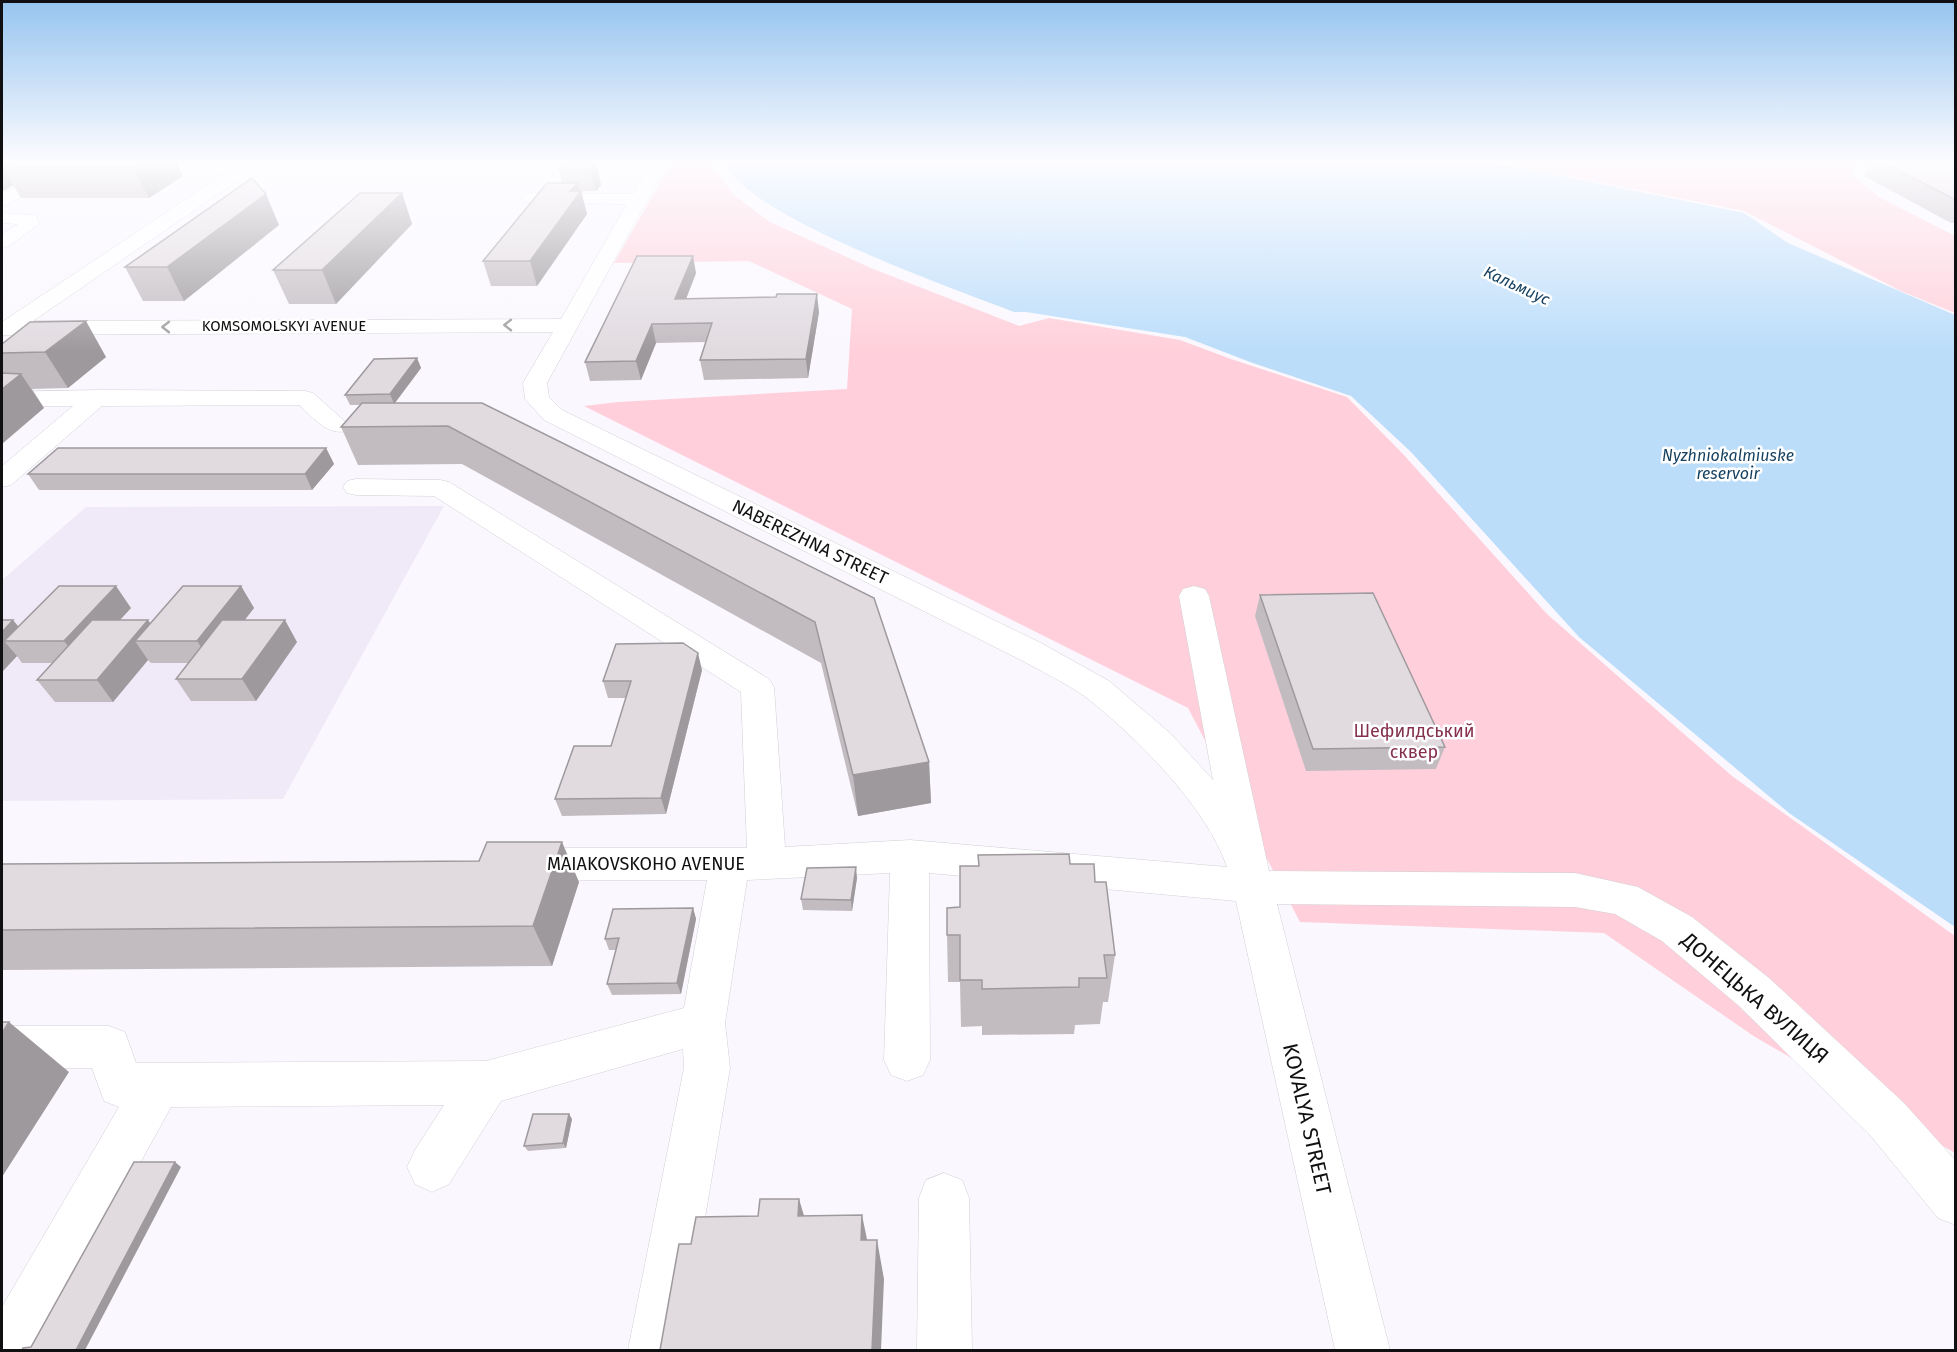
<svg xmlns="http://www.w3.org/2000/svg" width="1957" height="1352" font-family="'Fira Sans',sans-serif">
<style>
.built{fill:#f0eaf8}
.green{fill:#ffd0db}
.water{fill:#bbddfa}
.lines{fill:none;stroke-linecap:round;stroke-linejoin:round}
.minor-casing{stroke:#d2cfd5;stroke-width:1}
.minor{fill:#fff;fill-rule:evenodd}
.wall{fill:#c2bcc1}
.shaded-wall{fill:#9e999d}
.building{fill:#e1dbe0;stroke:#9e999d;stroke-width:1.5}
.oneway{stroke:#9f9fa0}
.labels{text-anchor:middle;stroke-width:5;stroke-linejoin:round;paint-order:stroke}
.far-street-label{font-size:15px;fill:#100f11;stroke:#fff}
.far-water-label{font-size:16px;font-style:italic;fill:#143f5e;stroke:#fff}
.street-label{font-size:18px;fill:#100f11;stroke:#fff}
.park-label{font-size:18px;fill:#85304d;stroke:#fff}
.near-street-label{font-size:21px;fill:#100f11;stroke:#fff}
</style>
<rect width="100%" height="100%" fill="#faf8fe"/>
<!-- built -->
<path class="built" d="M 444,506 L 283,799 L 2,801 L 2,580 L 86,507 Z"/>
<!-- green -->
<path class="green" d="M 672,162 L 709,162 L 734,195 L 770,222 L 871,268 L 1019,326 L 1049,318 L 1180,340 L 1231,359 L 1347,397 L 1403,454 L 1547,614 L 1732,776 L 1955,936 L 1955,1153 L 1755,1037 L 1604,933 L 1300,922 L 1188,708 L 584,406 L 618,402 L 847,389 L 852,309 L 749,261 L 614,263 Z
M 1498,162 L 1865,162 L 1855,167 L 1852,175 L 1879,197 L 1955,236 L 1955,313 L 1901,291 L 1744,211 Z"/>
<!-- water -->
<path class="water" d="M 725,162 L 1493,162 L 1744,213 L 1788,243 L 1955,315 L 1955,927 L 1789,813 L 1579,637 L 1411,452 L 1351,396 L 1250,362 L 1185,337 L 1026,312 L 1014,312 C 958,290 742,215 725,162 Z"/>
<g class="lines">
<!-- minor casing -->
<g class="minor-casing">
<path id="minor" d="M 242,162 L 261,162 L 250,172 L 33,321 L 561,319 L 627,204 L 531,203 L 525,202 L 522,198 L 525,194 L 531,193 L 633,194 L 652,162 L 668,162 L 547,383 L 549,397 L 562,410 L 1041,643 L 1109,681 L 1170,733 L 1213,780 L 1179,596 L 1183,589 L 1194,586 L 1205,589 L 1209,596 L 1269,871 L 1575,873 L 1638,887 L 1692,917 L 1769,978 L 1904,1103 L 1956,1161 L 1956,1225 L 1938,1218 L 1870,1135 L 1739,1006 L 1662,941 L 1615,914 L 1575,907 L 1277,904 L 1390,1350 L 1335,1350 L 1236,901 L 929,873 L 930,1060 L 923,1075 L 907,1081 L 891,1075 L 884,1060 L 890,873 L 747,880 L 725,1023 L 730,1068 L 683,1350 L 628,1350 L 684,1068 L 683,1049 L 501,1101 L 449,1184 L 432,1192 L 415,1184 L 407,1167 L 415,1150 L 444,1105 L 171,1107 L 37,1350 L 2,1350 L 2,1307 L 119,1107 L 104,1101 L 92,1068 L 2,1068 L 2,1026 L 109,1026 L 125,1032 L 136,1063 L 486,1061 L 684,1008 L 707,880 L 528,880 L 514,875 L 508,864 L 514,853 L 528,848 L 747,848 L 741,692 L 434,496 L 356,495 L 347,493 L 343,487 L 347,481 L 356,479 L 440,480 L 449,482 L 769,679 L 774,687 L 785,847 L 910,840 L 1227,867 C 1207,807 1136,737 1087,698 C 1066,683 1041,671 1019,659 L 544,420 L 525,399 L 523,383 L 553,332 L 2,335 L 2,322 L 224,174 L 135,174 L 127,169 L 129,166 Z
M 57,164 L 63,166 L 65,169 L 63,172 L 8,205 L 2,206 L 2,194 Z
M 2,213 L 36,215 L 39,224 L 9,246 L 2,248 L 2,234 L 18,224 L 2,223 Z
M 98,390 L 305,391 L 313,393 L 350,426 L 347,431 C 327,436 313,417 299,405 L 102,406 L 11,485 L 2,487 L 2,466 L 73,406 L 2,406 L 2,392 Z
M 944,1173 L 962,1180 L 969,1198 L 972,1350 L 917,1350 L 919,1198 L 926,1180 Z"/>
</g>
<!-- minor -->
<use href="#minor" class="minor"/>
</g>
<!-- wall -->
<path class="wall" d="M 2,162 L 176,162 L 183,176 L 149,198 L 21,198 L 13,185 L 2,192 Z
M 596,162 L 601,185 L 596,191 L 580,191 L 581,191 L 587,214 L 537,286 L 491,286 L 483,261 L 562,183 L 559,169 Z
M 1872,162 L 1956,162 L 1956,223 L 1951,223 L 1864,176 Z
M 402,193 L 412,224 L 336,304 L 289,304 L 273,270 Z
M 279,225 L 184,301 L 143,301 L 125,267 Z
M 696,273 L 686,299 L 819,312 L 808,378 L 704,380 L 700,360 L 706,342 L 656,343 L 641,380 L 590,381 L 585,362 Z
M 2,344 L 106,357 L 68,388 L 32,389 L 44,408 L 2,372 Z
M 417,358 L 421,368 L 395,403 L 874,598 L 929,762 L 931,803 L 858,816 L 821,663 L 462,464 L 358,465 L 341,427 L 360,405 L 350,405 L 345,395 Z
M 326,448 L 334,464 L 312,490 L 39,490 L 28,474 Z
M 241,586 L 254,608 L 244,620 L 297,642 L 256,701 L 191,701 L 176,679 L 189,663 L 151,663 L 148,660 L 113,702 L 55,702 L 37,680 L 53,663 L 22,663 L 17,656 L 2,672 L 2,620 L 18,627 L 131,608 L 119,620 L 150,623 Z
M 1260,595 L 1445,747 L 1436,769 L 1306,771 L 1255,616 Z
M 702,670 L 666,814 L 562,816 L 555,799 L 611,746 L 626,698 L 608,698 L 603,681 Z
M 479,861 L 579,882 L 552,966 L 2,970 L 2,864 Z
M 1070,864 L 1095,882 L 1115,955 L 1108,1002 L 1103,1002 L 1100,1024 L 1075,1025 L 1074,1034 L 982,1035 L 982,1026 L 961,1027 L 960,982 L 948,982 L 947,935 Z
M 857,878 L 852,911 L 803,910 L 801,899 Z
M 693,908 L 696,919 L 681,994 L 612,995 L 607,984 L 616,950 L 609,950 L 605,939 Z
M 572,1119 L 566,1148 L 528,1151 L 524,1146 Z"/>
<!-- shaded-wall -->
<path class="shaded-wall" d="M 13,162 L 22,162 L 3,168 L 13,185 L 2,192 L 2,168 Z
M 143,162 L 176,162 L 183,176 L 149,198 L 133,168 Z
M 596,162 L 601,185 L 596,191 L 590,169 Z
M 578,183 L 580,193 L 581,191 L 587,214 L 537,286 L 530,261 L 570,191 Z
M 402,193 L 412,224 L 336,304 L 322,270 Z
M 266,194 L 279,225 L 184,301 L 167,267 Z
M 693,256 L 696,273 L 679,317 L 675,299 Z
M 817,294 L 819,312 L 808,378 L 806,359 Z
M 86,321 L 106,357 L 68,388 L 45,352 Z
M 652,324 L 656,343 L 641,380 L 636,361 Z
M 417,358 L 421,368 L 394,404 L 390,394 Z
M 21,374 L 44,408 L 2,444 L 2,389 Z
M 326,448 L 334,464 L 312,490 L 305,474 Z
M 116,586 L 131,608 L 81,663 L 64,641 Z
M 241,586 L 254,608 L 212,663 L 197,641 Z
M 13,620 L 30,641 L 4,641 L 17,656 L 2,672 L 2,632 Z
M 148,620 L 162,641 L 135,641 L 148,660 L 113,702 L 97,680 Z
M 285,620 L 297,642 L 256,701 L 242,679 Z
M 698,653 L 702,670 L 666,814 L 661,798 Z
M 929,762 L 931,803 L 858,816 L 853,775 Z
M 562,842 L 579,882 L 552,966 L 533,926 Z
M 856,867 L 857,878 L 852,911 L 851,900 Z
M 693,908 L 696,919 L 681,994 L 677,983 Z
M 9,1022 L 69,1072 L 2,1177 L 2,1033 Z
M 569,1114 L 572,1119 L 566,1148 L 563,1143 Z
M 175,1162 L 181,1167 L 85,1350 L 76,1350 Z
M 799,1199 L 811,1239 L 798,1216 Z
M 862,1215 L 870,1254 L 861,1240 Z
M 877,1240 L 884,1279 L 881,1350 L 872,1350 Z"/>
<!-- building -->
<path class="building" d="M 2,162 L 13,162 L 2,168 Z
M 15,162 L 143,162 L 133,168 L 3,168 Z
M 564,162 L 596,162 L 590,169 L 559,169 Z
M 1883,162 L 1956,162 L 1956,200 Z
M 252,178 L 266,194 L 167,267 L 125,267 Z
M 547,183 L 578,183 L 570,191 L 581,191 L 530,261 L 483,261 Z
M 360,193 L 402,193 L 322,270 L 273,270 Z
M 637,256 L 693,256 L 675,299 L 776,297 L 777,294 L 817,294 L 806,359 L 700,360 L 712,323 L 652,324 L 636,361 L 585,362 Z
M 86,321 L 45,352 L 2,353 L 2,344 L 30,322 Z
M 417,358 L 390,394 L 345,395 L 374,359 Z
M 2,373 L 21,374 L 2,389 Z
M 362,403 L 482,403 L 874,598 L 929,762 L 853,775 L 815,622 L 448,426 L 341,427 Z
M 58,448 L 326,448 L 305,474 L 28,474 Z
M 59,586 L 116,586 L 64,641 L 4,641 Z
M 183,586 L 241,586 L 197,641 L 135,641 Z
M 1373,593 L 1445,747 L 1313,749 L 1260,595 Z
M 2,620 L 13,620 L 2,632 Z
M 92,620 L 148,620 L 97,680 L 37,680 Z
M 222,620 L 285,620 L 242,679 L 176,679 Z
M 683,643 L 698,653 L 661,798 L 555,799 L 574,746 L 611,746 L 631,681 L 603,681 L 616,644 Z
M 487,842 L 562,842 L 533,926 L 2,930 L 2,864 L 479,861 Z
M 1069,854 L 1070,864 L 1094,864 L 1095,882 L 1106,882 L 1115,955 L 1104,955 L 1107,978 L 1079,978 L 1079,987 L 982,989 L 982,980 L 960,980 L 960,935 L 947,935 L 947,908 L 960,907 L 960,866 L 979,866 L 978,855 Z
M 856,867 L 851,900 L 801,899 L 807,868 Z
M 693,908 L 677,983 L 607,984 L 619,938 L 605,939 L 613,909 Z
M 2,1022 L 9,1022 L 2,1033 Z
M 533,1114 L 569,1114 L 563,1143 L 524,1146 Z
M 134,1162 L 175,1162 L 76,1350 L 22,1350 L 23,1348 L 31,1347 Z
M 760,1199 L 799,1199 L 798,1216 L 862,1215 L 861,1240 L 877,1240 L 872,1350 L 660,1350 L 679,1244 L 691,1244 L 696,1217 L 758,1216 Z"/>
<!-- one-way arrows -->
<defs><path id="oneway-chevron" d="M-2-3.5L2.5 0L-2 3.5" fill="none" stroke-width="1.6" stroke-linecap="round" stroke-linejoin="round" transform="scale(1.5)"/></defs>
<g class="oneway">
<use href="#oneway-chevron" transform="translate(508 325) rotate(180)"/>
<use href="#oneway-chevron" transform="translate(166 327) rotate(180)"/>
</g>
<!-- sky -->
<linearGradient id="sky" x2="0" y2="1"><stop stop-color="#96c4ef"/><stop offset="0.46" stop-color="#fdfcff"/><stop offset="1" stop-color="#fdfcff" stop-opacity="0"/></linearGradient>
<rect width="1957" height="352" fill="url(#sky)"/>
<g class="labels">
<!-- far-street labels -->
<g class="far-street-label">
<text x="284" y="331">KOMSOMOLSKYI AVENUE</text>
</g>
<!-- far-water labels -->
<g class="far-water-label">
<text transform="translate(1517 285) rotate(25)" y="6">Кальмиус</text>
<text x="1728" y="461">Nyzhniokalmiuske<tspan x="1728" dy="18">reservoir</tspan></text>
</g>
<!-- street labels -->
<g class="street-label">
<text transform="translate(810 542) rotate(26)" y="6">NABEREZHNA STREET</text>
<text x="646" y="870">MAIAKOVSKOHO AVENUE</text>
</g>
<!-- park labels -->
<g class="park-label">
<text x="1414" y="737">Шефилдський<tspan x="1414" dy="21">сквер</tspan></text>
</g>
<!-- near-street labels -->
<g class="near-street-label">
<text transform="translate(1755 998) rotate(41)" y="7">ДОНЕЦЬКА ВУЛИЦЯ</text>
<text transform="translate(1307 1119) rotate(77)" y="7">KOVALYA STREET</text>
</g>
</g>
<!-- border -->
<rect width="1957" height="1352" fill="none" stroke="#100f11" stroke-width="6"/>
</svg>
